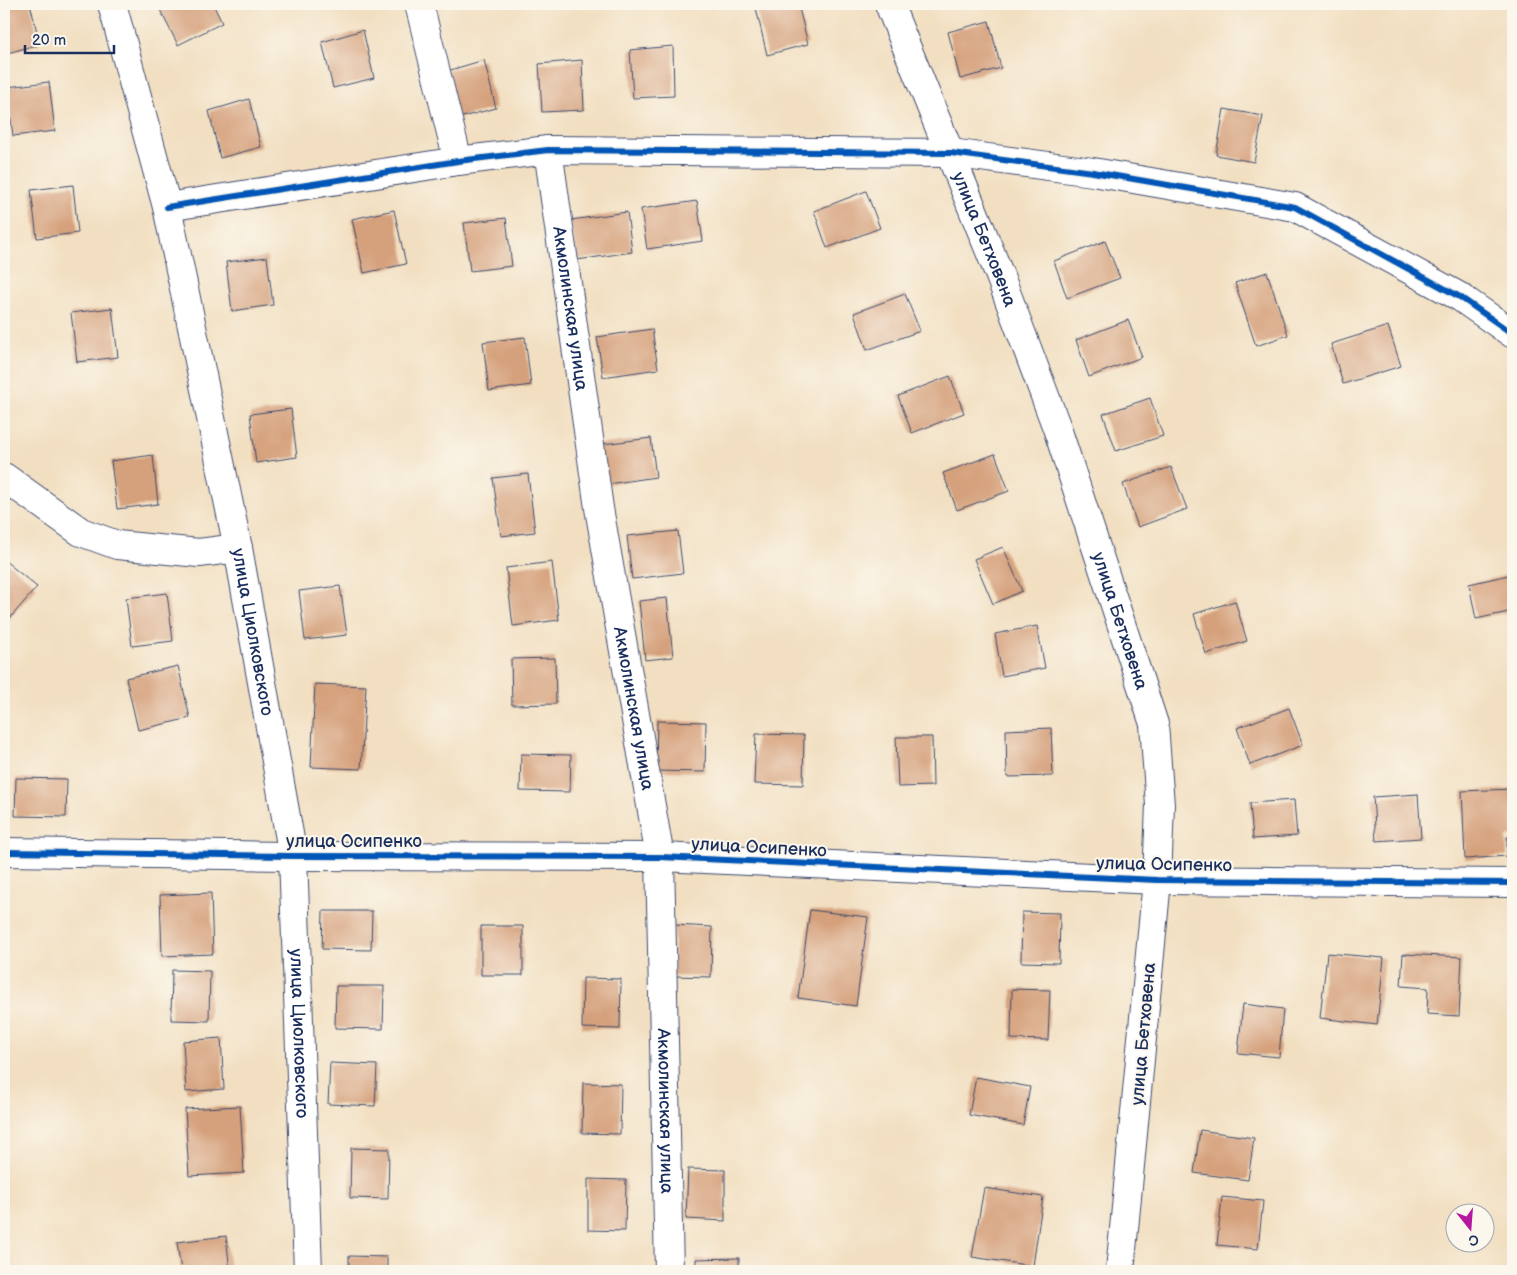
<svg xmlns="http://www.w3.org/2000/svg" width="1517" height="1275" font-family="'Balsamiq Sans',sans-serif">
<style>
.building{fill:#d5a07b}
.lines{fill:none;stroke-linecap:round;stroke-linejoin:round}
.minor-casing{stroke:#3b496d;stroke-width:30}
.minor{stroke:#fff;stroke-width:28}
.cycleway-casing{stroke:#fbf7ec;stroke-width:9}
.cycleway{stroke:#0057b8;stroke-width:6}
.labels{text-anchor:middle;stroke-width:4;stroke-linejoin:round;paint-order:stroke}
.street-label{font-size:18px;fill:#1b2f5e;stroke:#fbf7ec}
</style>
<rect width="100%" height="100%" fill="#fbf7ec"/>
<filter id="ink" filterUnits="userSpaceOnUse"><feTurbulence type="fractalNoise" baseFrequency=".02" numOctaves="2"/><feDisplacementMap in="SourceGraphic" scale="10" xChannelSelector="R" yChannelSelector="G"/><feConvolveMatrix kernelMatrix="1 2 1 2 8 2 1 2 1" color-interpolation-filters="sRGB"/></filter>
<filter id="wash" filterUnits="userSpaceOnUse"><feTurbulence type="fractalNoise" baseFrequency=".0096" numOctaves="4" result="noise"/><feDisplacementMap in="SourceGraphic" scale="20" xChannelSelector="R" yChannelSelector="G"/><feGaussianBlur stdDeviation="1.12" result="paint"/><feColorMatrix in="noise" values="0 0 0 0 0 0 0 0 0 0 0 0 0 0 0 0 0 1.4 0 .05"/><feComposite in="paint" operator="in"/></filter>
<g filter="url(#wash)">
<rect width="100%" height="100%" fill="#f2dfc1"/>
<g id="blocks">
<!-- building -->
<path class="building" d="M 4,4 L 30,4 L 40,44 L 4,54 Z
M 157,4 L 213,4 L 222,23 L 178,45 Z
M 772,4 L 798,4 L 808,44 L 767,55 L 756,8 Z
M 989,21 L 1001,68 L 960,79 L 948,32 Z
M 363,30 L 374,78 L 333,88 L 322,42 Z
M 673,46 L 674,96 L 633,98 L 630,50 Z
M 484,60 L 496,108 L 455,119 L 444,72 Z
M 582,60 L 584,110 L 542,112 L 539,64 Z
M 49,82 L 55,131 L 13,136 L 7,87 Z
M 249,99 L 261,147 L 220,158 L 209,111 Z
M 1224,109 L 1263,116 L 1254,162 L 1216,155 Z
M 73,185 L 78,233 L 37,238 L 31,190 Z
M 866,191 L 880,228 L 827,248 L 814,211 Z
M 697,201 L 703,241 L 647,249 L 641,209 Z
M 394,210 L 406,264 L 364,273 L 352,219 Z
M 627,212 L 632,252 L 577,260 L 571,220 Z
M 506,218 L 512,266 L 470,271 L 464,223 Z
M 1105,241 L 1120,278 L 1067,298 L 1054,261 Z
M 267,257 L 273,305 L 232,311 L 226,262 Z
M 1267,272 L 1288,335 L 1256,346 L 1235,283 Z
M 905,294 L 920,331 L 867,350 L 854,313 Z
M 112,308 L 118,357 L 77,362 L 71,313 Z
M 1128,320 L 1142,357 L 1089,377 L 1076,340 Z
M 1388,326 L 1401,366 L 1343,384 L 1331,344 Z
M 652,329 L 658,369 L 603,377 L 597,337 Z
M 525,337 L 531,385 L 489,391 L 483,342 Z
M 950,376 L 964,413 L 912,433 L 898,396 Z
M 1150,398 L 1163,436 L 1116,451 L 1103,414 Z
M 291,409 L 297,457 L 256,463 L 250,414 Z
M 651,438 L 656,477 L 601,485 L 595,445 Z
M 995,454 L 1009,491 L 957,510 L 943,473 Z
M 153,455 L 158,504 L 117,509 L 111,461 Z
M 1171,467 L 1187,509 L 1138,527 L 1123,484 Z
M 528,474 L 535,532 L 501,536 L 493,478 Z
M 678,531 L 683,573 L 632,579 L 627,536 Z
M 1003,547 L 1022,591 L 993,604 L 974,559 Z
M 4,560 L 37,587 L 4,625 Z
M 552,562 L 559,620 L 513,626 L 506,568 Z
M 1513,574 L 1513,611 L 1476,619 L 1469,584 Z
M 340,586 L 347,635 L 305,640 L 299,591 Z
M 167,593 L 173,641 L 132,646 L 126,598 Z
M 667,598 L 673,657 L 645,660 L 639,601 Z
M 1235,601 L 1247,641 L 1206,654 L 1194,614 Z
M 1037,626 L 1045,668 L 1002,676 L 995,634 Z
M 555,658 L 556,704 L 512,705 L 511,659 Z
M 178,666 L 190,718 L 138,730 L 126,678 Z
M 315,684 L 366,686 L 361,769 L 311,767 Z
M 1289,708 L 1303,745 L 1250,765 L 1237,728 Z
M 657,721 L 706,722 L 705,772 L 656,771 Z
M 1051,728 L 1053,776 L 1007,777 L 1006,730 Z
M 756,734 L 804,735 L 803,785 L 754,784 Z
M 896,737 L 932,737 L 933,786 L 898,787 Z
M 521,754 L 571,755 L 570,792 L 520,791 Z
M 16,778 L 67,779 L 66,817 L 15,816 Z
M 1513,789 L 1513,836 L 1507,837 L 1507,856 L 1465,859 L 1462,791 Z
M 1418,794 L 1421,838 L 1376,841 L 1373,797 Z
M 1294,800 L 1297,836 L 1253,839 L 1250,803 Z
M 211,893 L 213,954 L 162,956 L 160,895 Z
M 810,910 L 868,917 L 856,1006 L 798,998 Z
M 323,911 L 372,911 L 371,950 L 322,949 Z
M 1022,912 L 1060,913 L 1059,963 L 1021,962 Z
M 674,925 L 712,927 L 711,977 L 673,976 Z
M 481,926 L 523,926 L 523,975 L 481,975 Z
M 1327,953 L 1384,958 L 1377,1025 L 1320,1018 Z
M 1403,954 L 1462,957 L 1459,1016 L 1427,1014 L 1428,988 L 1401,986 Z
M 172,970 L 210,971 L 209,1021 L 171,1020 Z
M 583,978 L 621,979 L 620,1029 L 582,1028 Z
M 336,986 L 384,986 L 383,1029 L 335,1028 Z
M 1012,989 L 1050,990 L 1048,1040 L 1011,1039 Z
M 1243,1004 L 1283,1009 L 1279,1057 L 1238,1053 Z
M 221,1038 L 224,1089 L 186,1092 L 183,1041 Z
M 330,1063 L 377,1065 L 375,1106 L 328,1104 Z
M 976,1077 L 1030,1087 L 1023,1125 L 969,1115 Z
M 583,1083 L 621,1084 L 620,1134 L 582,1133 Z
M 240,1106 L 244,1173 L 189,1176 L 185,1109 Z
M 1200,1130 L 1254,1138 L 1248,1180 L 1194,1173 Z
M 351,1148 L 389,1149 L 388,1199 L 350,1198 Z
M 688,1169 L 725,1170 L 725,1221 L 686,1219 Z
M 588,1179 L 626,1180 L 625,1231 L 588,1230 Z
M 984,1188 L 1043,1197 L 1033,1266 L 972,1257 Z
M 1222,1197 L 1263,1201 L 1258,1249 L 1217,1245 Z
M 226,1236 L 230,1271 L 181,1271 L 177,1242 Z
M 349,1256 L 387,1257 L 387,1271 L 349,1271 Z
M 739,1258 L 739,1271 L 696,1271 L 696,1259 Z"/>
</g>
</g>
<g filter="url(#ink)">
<use href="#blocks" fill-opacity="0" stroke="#3b496d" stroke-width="1"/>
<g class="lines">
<!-- minor casing -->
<g class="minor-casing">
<g id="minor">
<path id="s1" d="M 112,4 L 167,207 L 238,548 L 293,856 L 308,1271"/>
<path d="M 419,4 L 458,161"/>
<path id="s2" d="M 889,4 L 1000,276 L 1057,428 L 1154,724 L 1160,805 L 1157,880 L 1120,1271"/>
<path id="s3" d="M 548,150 L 599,508 L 660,857 L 669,1271"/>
<path d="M 167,207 L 458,161 L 548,150 L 951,153 L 1093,172 L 1295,207 L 1460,297 L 1513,334"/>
<path d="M 4,477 L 81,532 L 117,545 L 199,553 L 238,548"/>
<path d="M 4,852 L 293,856 L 660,857 L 1157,880 L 1513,883"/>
</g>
</g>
<!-- minor -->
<use href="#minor" class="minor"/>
<!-- cycleway casing -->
<g class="cycleway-casing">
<path id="cycleway" d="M 167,207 L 458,161 L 548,150 L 951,153 L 1093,172 L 1295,207 L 1460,297 L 1513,334
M 4,852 L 293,856 L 660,857 L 1157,880 L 1513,883"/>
</g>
<!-- cycleway -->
<use href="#cycleway" class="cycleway"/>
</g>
</g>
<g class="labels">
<!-- street labels -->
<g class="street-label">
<text dy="6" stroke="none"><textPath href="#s2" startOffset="254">улица Бетховена</textPath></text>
<text dy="6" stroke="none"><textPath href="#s3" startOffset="160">Акмолинская улица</textPath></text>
<text dy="6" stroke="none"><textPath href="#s2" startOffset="659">улица Бетховена</textPath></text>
<text dy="6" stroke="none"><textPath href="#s1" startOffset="644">улица Циолковского</textPath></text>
<text dy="6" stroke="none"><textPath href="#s3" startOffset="565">Акмолинская улица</textPath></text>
<text x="354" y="847">улица Осипенко</text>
<text transform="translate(759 847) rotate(3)" y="6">улица Осипенко</text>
<text transform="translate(1164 864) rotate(1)" y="6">улица Осипенко</text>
<text dy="6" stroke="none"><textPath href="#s1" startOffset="1049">улица Циолковского</textPath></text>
<text transform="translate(1143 1034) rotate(-85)" y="6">улица Бетховена</text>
<text dy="6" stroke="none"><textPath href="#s3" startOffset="970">Акмолинская улица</textPath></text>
</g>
</g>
<!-- margin -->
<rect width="1517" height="1275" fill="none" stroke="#fbf7ec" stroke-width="20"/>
<!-- north arrow -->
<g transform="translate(1470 1228) rotate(163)"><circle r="24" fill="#fbf7ec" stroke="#a1a7b3"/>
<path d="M0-4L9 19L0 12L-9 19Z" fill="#b5179e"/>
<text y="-8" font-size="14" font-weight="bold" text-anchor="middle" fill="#1b2f5e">С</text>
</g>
<!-- scale -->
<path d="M25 45v8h89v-8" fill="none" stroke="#1b2f5e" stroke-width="2.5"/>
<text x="32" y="45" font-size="15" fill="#1b2f5e" stroke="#fbf7ec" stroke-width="4" paint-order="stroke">20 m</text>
</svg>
